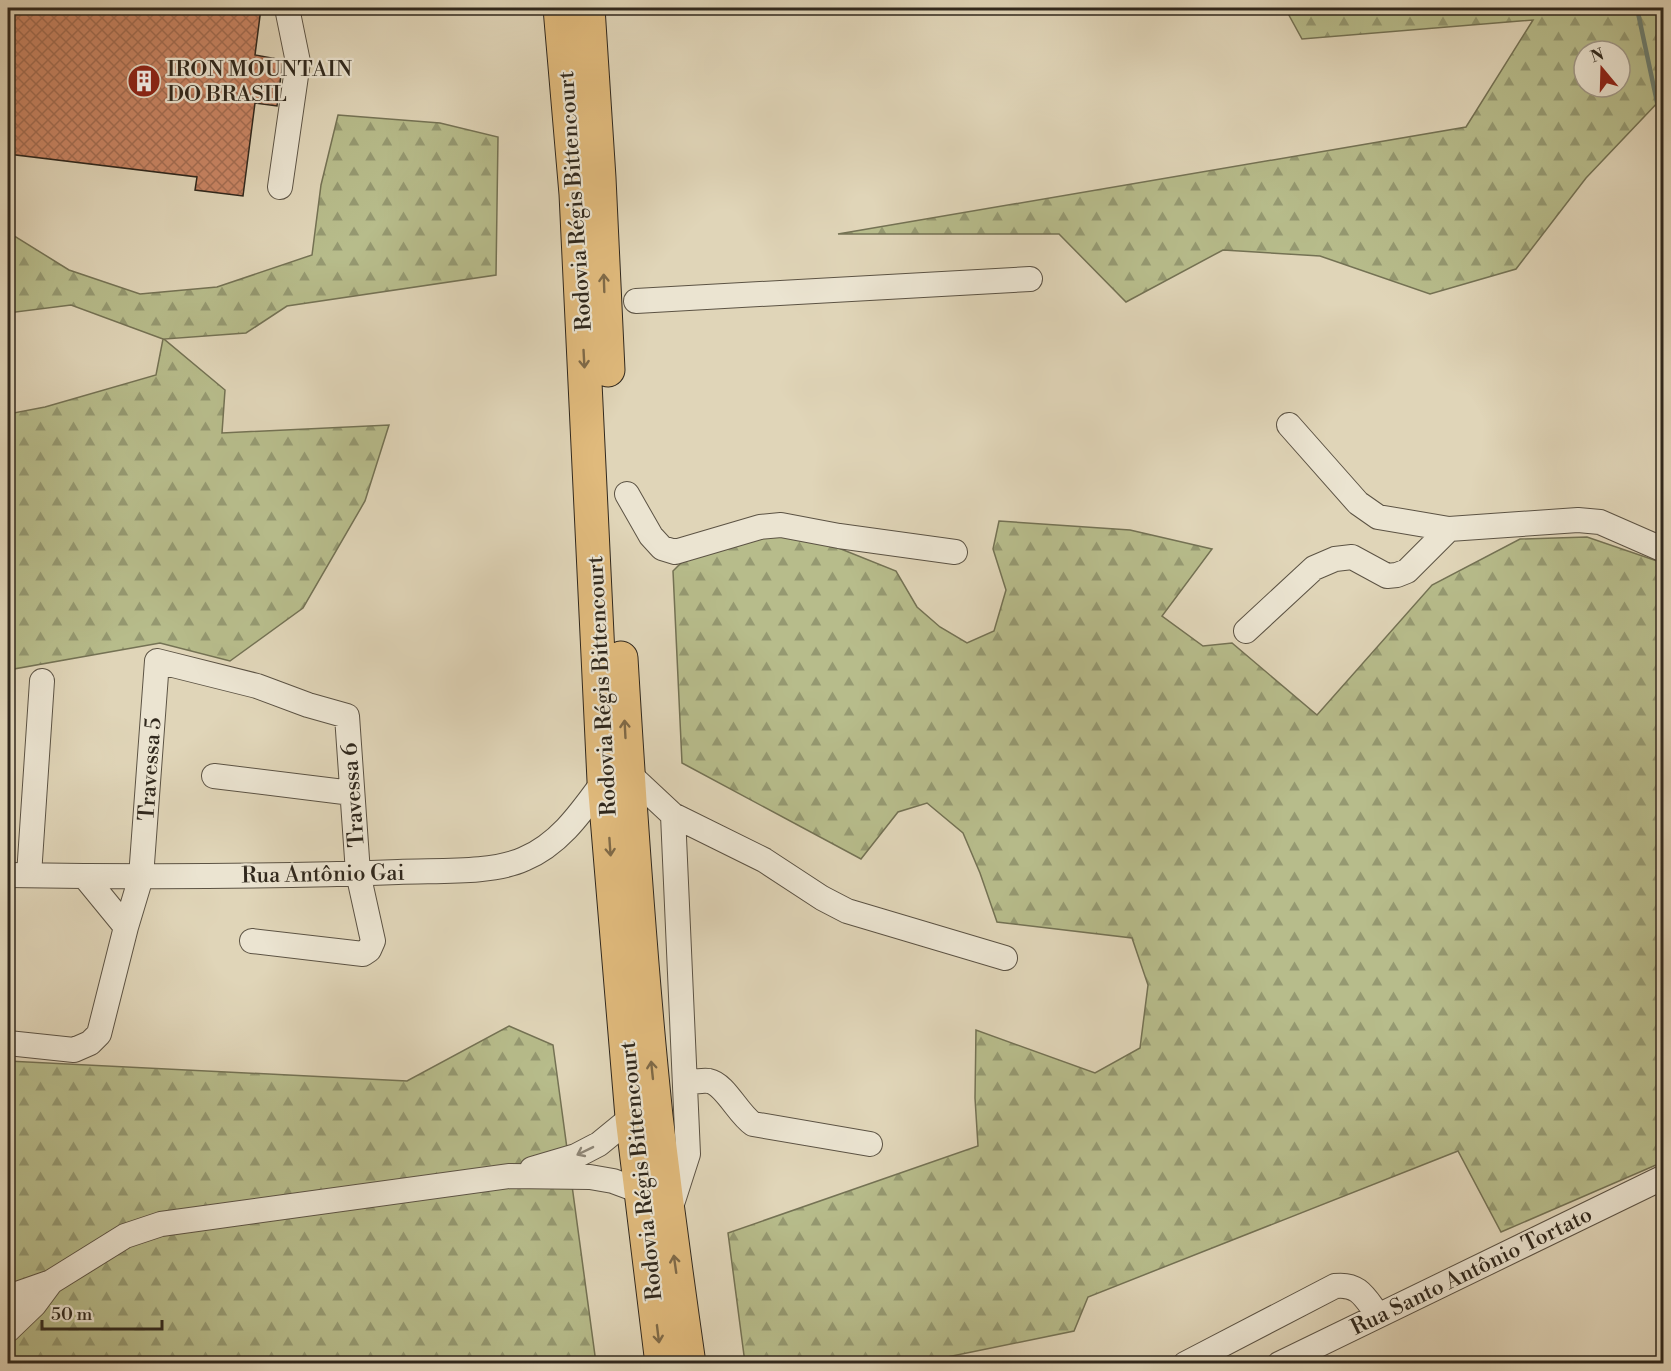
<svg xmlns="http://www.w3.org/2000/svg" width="1671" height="1371" font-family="'Libre Bodoni',serif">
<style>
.forest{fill:url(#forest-firs);stroke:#747254;stroke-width:1.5;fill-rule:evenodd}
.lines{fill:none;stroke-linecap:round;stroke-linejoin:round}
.stream{stroke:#6d7f72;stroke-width:4.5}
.building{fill:url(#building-cross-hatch);stroke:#30281d;stroke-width:1.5}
.minor-casing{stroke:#5c5344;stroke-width:26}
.highway-casing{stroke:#30281d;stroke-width:35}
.minor{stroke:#ebe4d1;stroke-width:24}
.highway{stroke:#e0ba7c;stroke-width:33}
.oneway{stroke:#7f6a48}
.oneway2{stroke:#8e8677}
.labels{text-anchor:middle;stroke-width:4.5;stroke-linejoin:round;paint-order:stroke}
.poi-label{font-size:22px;fill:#30281d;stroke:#ebe4d1;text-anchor:start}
.street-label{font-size:22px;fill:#30281d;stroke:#ebe4d1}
</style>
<defs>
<pattern id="forest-firs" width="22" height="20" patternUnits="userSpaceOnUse" patternTransform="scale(1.5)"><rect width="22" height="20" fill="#b7bc8b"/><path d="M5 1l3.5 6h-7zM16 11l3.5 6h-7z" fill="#959971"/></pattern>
<pattern id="building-cross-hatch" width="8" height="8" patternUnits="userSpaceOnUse" patternTransform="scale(1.5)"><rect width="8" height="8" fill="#c98564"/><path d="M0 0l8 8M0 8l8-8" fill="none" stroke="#a46d52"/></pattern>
</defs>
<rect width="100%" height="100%" fill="#e0d5b8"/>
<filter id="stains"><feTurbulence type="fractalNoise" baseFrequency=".00333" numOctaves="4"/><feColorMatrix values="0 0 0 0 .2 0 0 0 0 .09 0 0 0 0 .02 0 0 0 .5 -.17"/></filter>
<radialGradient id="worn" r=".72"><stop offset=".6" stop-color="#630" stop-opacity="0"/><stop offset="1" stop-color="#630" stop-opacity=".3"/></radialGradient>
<!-- forest -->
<path class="forest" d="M 1285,8 L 1663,8 L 1663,108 L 1662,98 L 1586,178 L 1516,269 L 1430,294 L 1320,256 L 1223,250 L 1126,302 L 1059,234 L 838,234 L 1466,127 L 1533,20 L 1302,39 ZM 1584,51 L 1620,51 L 1620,87 L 1584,87 Z
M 338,115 L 440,123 L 498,137 L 496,275 L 287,306 L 246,333 L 164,339 L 225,390 L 222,433 L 389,425 L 365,501 L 303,608 L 230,661 L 160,643 L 8,670 L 8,414 L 45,407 L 156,375 L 163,339 L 71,305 L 8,313 L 8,232 L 69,270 L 140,294 L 217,287 L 312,255 L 321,185 Z
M 999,521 L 1130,530 L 1212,549 L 1162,616 L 1203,646 L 1232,643 L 1317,715 L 1432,585 L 1520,539 L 1587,537 L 1663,563 L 1663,1162 L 1501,1232 L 1458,1151 L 1088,1297 L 1074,1331 L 918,1363 L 745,1363 L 728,1233 L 978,1146 L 975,1098 L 976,1030 L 1095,1073 L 1140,1048 L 1148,985 L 1132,938 L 997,922 L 980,873 L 963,833 L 927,803 L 898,812 L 861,859 L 682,763 L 673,571 L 710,534 L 782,534 L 836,547 L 896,571 L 917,607 L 940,627 L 967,643 L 994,631 L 1006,590 L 993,549 Z
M 509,1026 L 553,1045 L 596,1363 L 8,1363 L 8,1061 L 407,1081 Z"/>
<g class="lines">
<!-- stream -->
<path class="stream" d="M 1637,8 L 1664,135"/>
</g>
<!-- building -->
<path class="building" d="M 8,8 L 261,8 L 255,55 L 283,60 L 277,106 L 255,103 L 243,196 L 195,190 L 197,177 L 8,154 Z"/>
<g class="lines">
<!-- minor casing -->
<g class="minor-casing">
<path id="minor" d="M 280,187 L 298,62 L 287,8
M 636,301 L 1030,279
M 1289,425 L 1358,503 L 1378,517 L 1449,529 L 1578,520 L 1600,522 L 1664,550
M 627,494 L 651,536 L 662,548 L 675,552 L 760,527 L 781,525 L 839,536 L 955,552
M 1246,631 L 1314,568 L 1335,559 L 1352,557 L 1387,576 L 1397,575 L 1407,571 L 1449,529
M 628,773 L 673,815 L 688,1154 L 670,1210
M 214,776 L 352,793
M 673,815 L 764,860 L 822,898 L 847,911 L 1005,958
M 8,875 C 138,877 268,877 398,872 C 434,870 492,874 524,859 C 560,844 582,811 604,781
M 29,875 L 42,681
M 85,877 L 126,927
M 8,1043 L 74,1050 L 90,1043 L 99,1034 L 126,927 L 141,877 L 157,661 L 257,686 L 308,705 L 347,716 L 358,873 L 373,941 L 369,950 L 363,954 L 252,941
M 685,1083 C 692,1082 702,1080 709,1081 C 725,1084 738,1114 753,1124 L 870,1144
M 532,1169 L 576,1156 L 599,1144 L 632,1117
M 8,1297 L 51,1282 L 125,1236 L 161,1224 L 510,1176 L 590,1177 L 613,1181 L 640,1191
M 8,1330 L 34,1305 L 51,1282
M 1185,1364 L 1335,1286 C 1359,1283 1365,1298 1378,1315
M 1279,1364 L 1664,1177"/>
</g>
<!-- highway casing -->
<g class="highway-casing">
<path id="highway" d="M 560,8 L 576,194 L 604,781 L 632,1117 L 662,1364
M 588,8 L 599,178 L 608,370
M 621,658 C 630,810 640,964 656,1116 C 666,1198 677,1281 689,1364"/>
</g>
<!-- minor -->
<use href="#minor" class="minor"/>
<!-- highway -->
<use href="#highway" class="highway"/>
</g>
<!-- one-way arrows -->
<defs><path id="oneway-shaft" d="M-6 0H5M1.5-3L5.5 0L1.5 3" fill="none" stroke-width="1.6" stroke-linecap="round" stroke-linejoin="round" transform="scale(1.5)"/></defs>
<g class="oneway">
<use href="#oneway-shaft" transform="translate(604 283) rotate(-92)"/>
<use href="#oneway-shaft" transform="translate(584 359) rotate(87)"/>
<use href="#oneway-shaft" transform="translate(625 729) rotate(-93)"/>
<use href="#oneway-shaft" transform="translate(610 847) rotate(86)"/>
<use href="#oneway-shaft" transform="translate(652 1070) rotate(-96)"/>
<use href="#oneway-shaft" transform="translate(675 1264) rotate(-98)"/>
<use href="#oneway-shaft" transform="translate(658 1334) rotate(83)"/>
</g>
<use class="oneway2" href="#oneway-shaft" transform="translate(585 1151) rotate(154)"/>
<!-- icons -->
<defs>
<g id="building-disc" transform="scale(1.725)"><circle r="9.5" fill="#8f2418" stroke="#ebe4d1"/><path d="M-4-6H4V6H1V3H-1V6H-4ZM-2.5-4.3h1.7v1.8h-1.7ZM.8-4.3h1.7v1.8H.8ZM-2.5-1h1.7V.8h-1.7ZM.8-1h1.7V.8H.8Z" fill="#fff"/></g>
</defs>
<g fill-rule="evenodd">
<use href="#building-disc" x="144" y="81"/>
</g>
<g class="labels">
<!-- poi labels -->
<g class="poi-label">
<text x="167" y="76">IRON MOUNTAIN<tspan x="167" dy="25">DO BRASIL</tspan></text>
</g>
<!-- street labels -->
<g class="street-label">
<text transform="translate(574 201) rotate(-94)" y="8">Rodovia Régis Bittencourt</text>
<text transform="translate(601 686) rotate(-93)" y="8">Rodovia Régis Bittencourt</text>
<text transform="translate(149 769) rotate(-86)" y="8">Travessa 5</text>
<text transform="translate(352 795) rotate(-94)" y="8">Travessa 6</text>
<text transform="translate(323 873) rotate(-1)" y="8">Rua Antônio Gai</text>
<text transform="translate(640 1171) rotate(-96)" y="8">Rodovia Régis Bittencourt</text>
<text transform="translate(1471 1270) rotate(-26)" y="8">Rua Santo Antônio Tortato</text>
</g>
</g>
<!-- margin -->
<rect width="1671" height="1371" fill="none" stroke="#e0d5b8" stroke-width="30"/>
<rect x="9" y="9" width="1653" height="1353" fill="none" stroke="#30281d" stroke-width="3"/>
<rect x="15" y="15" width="1641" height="1341" fill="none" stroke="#30281d" stroke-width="1.5"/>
<!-- north arrow -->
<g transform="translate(1602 69) rotate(341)"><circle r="28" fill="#ebe4d1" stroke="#a09989" stroke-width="1.5"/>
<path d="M0-4.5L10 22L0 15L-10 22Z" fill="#8f2418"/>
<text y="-9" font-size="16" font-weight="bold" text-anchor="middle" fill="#30281d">N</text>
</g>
<!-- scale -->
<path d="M42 1320v9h120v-9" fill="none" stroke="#30281d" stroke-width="3"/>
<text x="51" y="1320" font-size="18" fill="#30281d" stroke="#ebe4d1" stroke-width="4.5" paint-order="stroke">50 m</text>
<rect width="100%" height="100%" filter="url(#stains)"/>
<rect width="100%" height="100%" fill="url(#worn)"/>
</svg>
